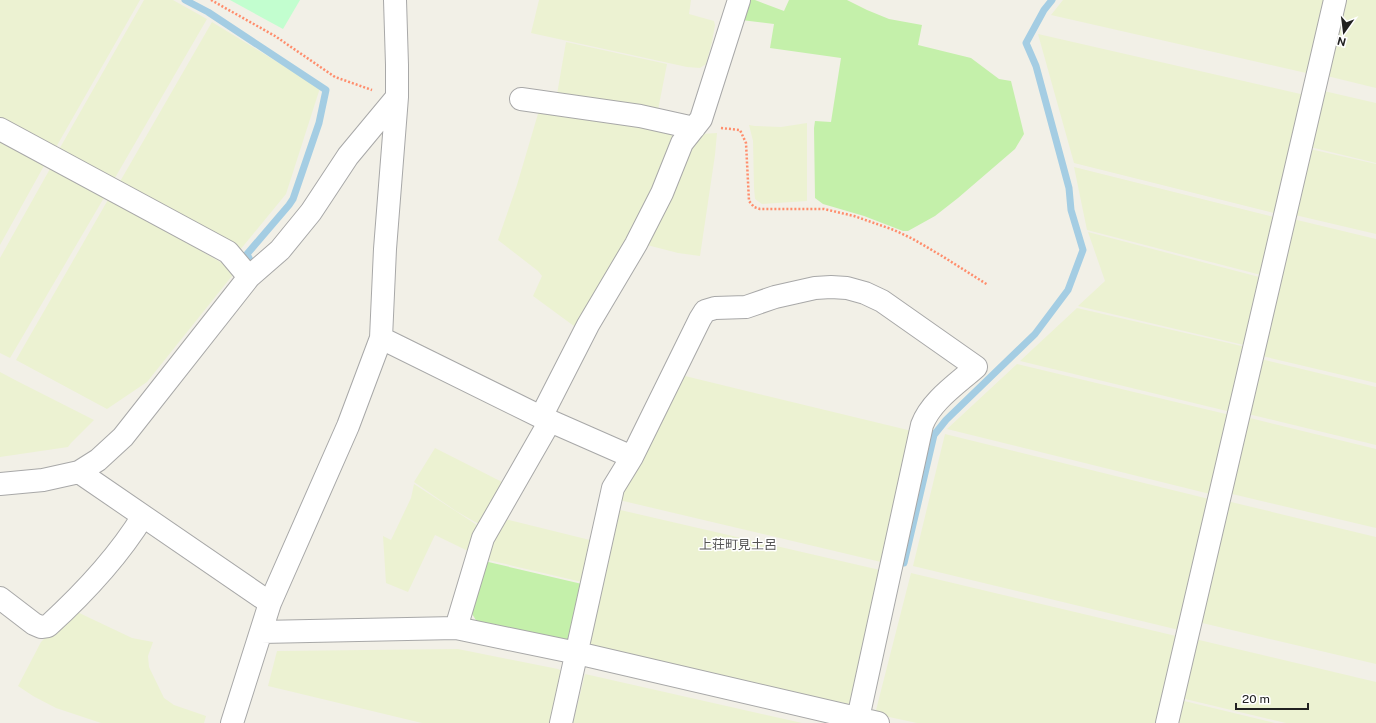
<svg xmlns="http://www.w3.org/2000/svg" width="1376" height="723" font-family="'Public Sans','Noto Sans JP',sans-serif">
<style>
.farmland{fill:#ecf2d2}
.grass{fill:#c4f0aa}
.park{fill:#c2fecf}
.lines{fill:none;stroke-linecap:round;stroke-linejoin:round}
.stream{stroke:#a4cde3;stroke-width:7}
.minor-casing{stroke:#a8a8a8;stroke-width:24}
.path{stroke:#ff8d6c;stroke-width:2.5;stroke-dasharray:2 2;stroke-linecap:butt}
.minor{stroke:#fff;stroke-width:22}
.labels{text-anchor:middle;stroke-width:3;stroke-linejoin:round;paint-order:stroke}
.quarter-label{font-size:13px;fill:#545454;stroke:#fff}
</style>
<rect width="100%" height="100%" fill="#f2f0e7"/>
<!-- farmland -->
<path class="farmland" d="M 0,0 L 140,0 L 55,149 L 0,120 Z
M 144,0 L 173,0 L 207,19 L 112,183 L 57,153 Z
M 539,0 L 691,0 L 689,14 L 714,21 L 715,25 L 712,42 L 706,64 L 700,68 L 687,67 L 531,33 Z
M 1063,0 L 1329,0 L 1315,75 L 1051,15 Z
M 1346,0 L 1376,0 L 1376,88 L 1327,76 Z
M 212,22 L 320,88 L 286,194 L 240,250 L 118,185 Z
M 1038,34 L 1305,95 L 1278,214 L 1074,163 Z
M 566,42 L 667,64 L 657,115 L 556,100 Z
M 1324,91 L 1376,103 L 1376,163 L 1310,147 Z
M 540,107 L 671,133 L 673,139 L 636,226 L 578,329 L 533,296 L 542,276 L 538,271 L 498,240 L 517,185 Z
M 807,123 L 807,201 L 762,204 L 755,199 L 754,188 L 753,141 L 749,125 L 755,126 L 781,127 Z
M 717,133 L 715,155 L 700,256 L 678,253 L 647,245 L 695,138 L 701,134 Z
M 0,139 L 45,164 L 0,245 Z
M 1310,149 L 1376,164 L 1376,234 L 1295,215 Z
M 51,167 L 105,196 L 10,358 L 0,353 L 0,258 Z
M 1074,167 L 1278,218 L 1265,276 L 1087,230 Z
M 109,198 L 236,271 L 147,382 L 107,409 L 16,360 Z
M 1293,219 L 1376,239 L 1376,383 L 1262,356 Z
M 1088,232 L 1263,278 L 1248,346 L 1078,306 L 1105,281 Z
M 1077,308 L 1246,347 L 1231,412 L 1020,361 Z
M 1261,359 L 1376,387 L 1376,445 L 1248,414 Z
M 1017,364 L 1230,415 L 1210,494 L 947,429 Z
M 0,372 L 17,381 L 94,420 L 71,443 L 68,447 L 0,457 Z
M 685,376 L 912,431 L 881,562 L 619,500 Z
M 1246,417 L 1376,449 L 1376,528 L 1228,493 Z
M 945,434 L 1209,499 L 1179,630 L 913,566 Z
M 435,448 L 506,484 L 482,526 L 456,511 L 414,482 Z
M 414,484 L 480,527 L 468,551 L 435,535 L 408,592 L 386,583 L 383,536 L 391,540 L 411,498 Z
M 1227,501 L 1376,537 L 1376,664 L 1198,622 Z
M 616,509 L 880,570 L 849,704 L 583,646 Z
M 505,519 L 590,540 L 582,582 L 484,559 Z
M 911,573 L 1176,636 L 1156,723 L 917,723 L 875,714 Z
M 73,610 L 132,638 L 153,642 L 148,656 L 149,667 L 164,698 L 174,705 L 206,716 L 204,723 L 101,723 L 56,708 L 33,696 L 18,686 L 41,642 Z
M 1195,639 L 1376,682 L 1376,723 L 1286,723 L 1181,698 Z
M 458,649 L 558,669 L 565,673 L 552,723 L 422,723 L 268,686 L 277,651 Z
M 585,674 L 802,723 L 573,723 Z
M 1180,700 L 1275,723 L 1175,723 Z"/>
<!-- grass -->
<path class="grass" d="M 747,0 L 755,0 L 784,11 L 789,0 L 847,0 L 867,10 L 889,19 L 922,25 L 918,45 L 971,58 L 999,79 L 1011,81 L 1024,134 L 1015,149 L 958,198 L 935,216 L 908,231 L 903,231 L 864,216 L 823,204 L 815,198 L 814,128 L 815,121 L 831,122 L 841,58 L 770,48 L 774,24 L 741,20 Z
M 484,561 L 582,584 L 569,639 L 564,642 L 477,622 L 471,612 Z"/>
<!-- park -->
<path class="park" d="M 230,0 L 300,0 L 283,29 Z"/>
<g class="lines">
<!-- stream -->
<path class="stream" d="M 185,0 L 208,12 L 326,90 L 319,123 L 293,199 L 289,205 L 247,254 L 252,264
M 904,563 L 934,435 L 946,420 L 1035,334 L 1068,290 L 1083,250 L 1071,210 L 1069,188 L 1036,66 L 1026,43 L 1044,10 L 1052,0"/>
<!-- minor casing -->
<g class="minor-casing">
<path id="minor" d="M 521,99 L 640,116 L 694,128
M 0,129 L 228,252 L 249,277
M 381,338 L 541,417 L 588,325 L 636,244 L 662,193 L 682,143 L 701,119 L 739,0
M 541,417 L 632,457
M 79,472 L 270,603
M 0,484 L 43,480 L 79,472 L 98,460 L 123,437 L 249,277 L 280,250 L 311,212 L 348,156 L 397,97
M 0,598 L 34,624 L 41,627 L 48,626 C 83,594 118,557 143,516
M 456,628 L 483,538 L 550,421
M 261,632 L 456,628 L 577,653 L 878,723
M 232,723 L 270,603 L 348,426 L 381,338 L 385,249 L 397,97 L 397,65 L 395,0
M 561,723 L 613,488 L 632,457 L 700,319 L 705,311 L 715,308 L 746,307 L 775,297 L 815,288 L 831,287 L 847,288 L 865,293 L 882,301 L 976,367 C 957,384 931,401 922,425 L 857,723
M 1167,723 L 1335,0"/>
</g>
<!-- path -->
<path class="path" d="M 211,0 L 275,36 L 335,77 L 372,90
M 721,128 L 740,130 L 746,143 L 749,201 L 754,207 L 760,209 L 824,209 L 854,216 L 894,230 L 913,239 L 942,256 L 988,285"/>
<!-- minor -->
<use href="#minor" class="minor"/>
</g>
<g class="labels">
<!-- quarter labels -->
<g class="quarter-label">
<text x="738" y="549">上荘町見土呂</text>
</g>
</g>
<!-- north arrow -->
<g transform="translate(1344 32) rotate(194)" stroke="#ffffff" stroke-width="3" paint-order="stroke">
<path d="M0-3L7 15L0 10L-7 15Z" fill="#212121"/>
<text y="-6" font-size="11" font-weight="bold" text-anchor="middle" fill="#212121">N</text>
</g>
<!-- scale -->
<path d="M1236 703v6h72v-6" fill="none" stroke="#212121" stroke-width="2"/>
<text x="1242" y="703" font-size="12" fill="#212121" stroke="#ffffff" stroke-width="3" paint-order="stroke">20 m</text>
</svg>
